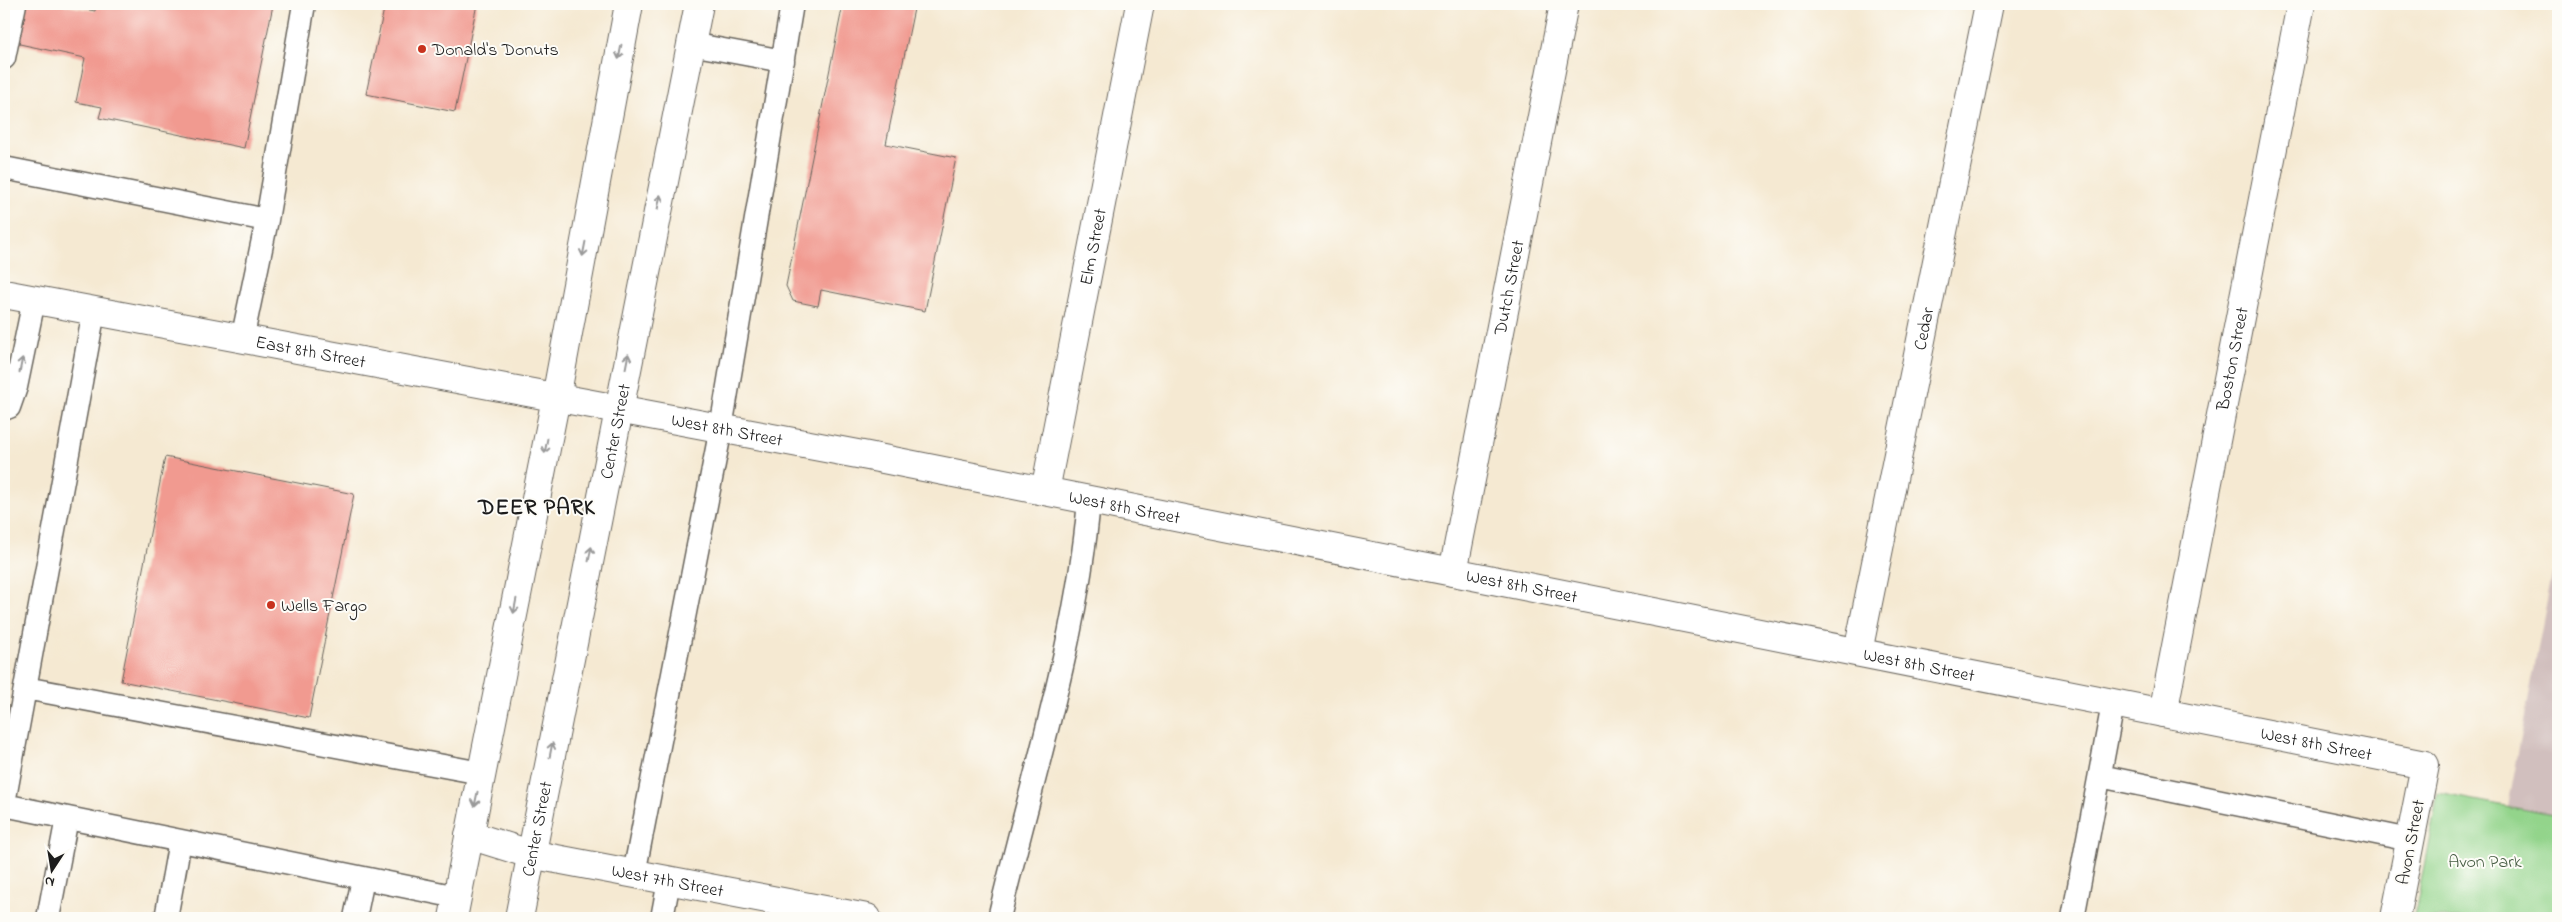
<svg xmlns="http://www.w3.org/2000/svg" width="2562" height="922" font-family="'Indie Flower',sans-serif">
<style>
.industrial{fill:#d1bfbe}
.green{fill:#93d48b;stroke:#587854}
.building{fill:#f19a90}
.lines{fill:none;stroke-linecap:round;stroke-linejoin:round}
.service-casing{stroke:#68645c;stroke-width:25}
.minor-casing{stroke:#68645c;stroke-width:30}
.tertiary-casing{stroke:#68645c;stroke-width:30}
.secondary-casing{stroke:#68645c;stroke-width:30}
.service{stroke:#fff;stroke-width:22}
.minor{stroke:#fff;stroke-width:28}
.tertiary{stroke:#fff;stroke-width:28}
.secondary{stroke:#fff;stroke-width:28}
.oneway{stroke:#999}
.poi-dot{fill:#c8321e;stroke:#fdfcf7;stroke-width:2}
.labels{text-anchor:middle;stroke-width:4;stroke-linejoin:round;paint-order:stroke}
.poi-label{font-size:18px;fill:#1c1c1c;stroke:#fdfcf7;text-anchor:start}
.street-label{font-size:18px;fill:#1c1c1c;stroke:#fdfcf7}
.park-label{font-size:18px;fill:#465c43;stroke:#fdfcf7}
.district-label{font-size:22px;font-weight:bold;letter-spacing:1px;fill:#1c1c1c;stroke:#fdfcf7}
</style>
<rect width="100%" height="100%" fill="#fdfcf7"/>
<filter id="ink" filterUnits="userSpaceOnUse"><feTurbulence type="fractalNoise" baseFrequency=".02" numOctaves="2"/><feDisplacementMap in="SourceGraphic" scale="10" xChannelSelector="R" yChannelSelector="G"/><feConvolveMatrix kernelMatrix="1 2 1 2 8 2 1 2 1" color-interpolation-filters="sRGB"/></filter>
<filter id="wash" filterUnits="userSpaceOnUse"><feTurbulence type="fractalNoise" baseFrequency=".0096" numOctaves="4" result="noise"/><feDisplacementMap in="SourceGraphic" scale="20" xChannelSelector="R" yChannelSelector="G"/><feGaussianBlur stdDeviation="1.12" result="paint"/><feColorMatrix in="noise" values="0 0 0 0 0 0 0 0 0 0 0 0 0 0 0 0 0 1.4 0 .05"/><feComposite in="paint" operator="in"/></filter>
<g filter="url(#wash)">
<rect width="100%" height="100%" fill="#f5e9d2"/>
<!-- industrial -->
<path class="industrial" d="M 2558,543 L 2558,816 L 2508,806 Z"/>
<!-- green -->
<path class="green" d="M 2438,793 L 2558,816 L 2558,918 L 2414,918 Z"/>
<g id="blocks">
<!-- building -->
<path class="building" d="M 24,4 L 58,4 L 95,11 L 96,4 L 273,5 L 244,148 L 99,118 L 102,107 L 76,102 L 85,58 L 15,43 Z
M 385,4 L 477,4 L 455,112 L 366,94 Z
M 843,4 L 915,4 L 886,144 L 956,158 L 925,311 L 821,290 L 818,306 L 793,301 L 786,286 Z
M 165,457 L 354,494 L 309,718 L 121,681 Z"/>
</g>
</g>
<g filter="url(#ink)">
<use href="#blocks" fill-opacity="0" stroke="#68645c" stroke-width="1"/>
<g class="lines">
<!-- service casing -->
<g class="service-casing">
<path id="service" d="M 691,44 L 783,61
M 4,58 L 15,4
M 4,168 L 267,220
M 242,340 L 267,220 L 304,4
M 4,409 L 9,407 L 16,387 L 34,300
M 25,688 L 481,773
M 2100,776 L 2410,840
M 4,803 L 94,311
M 4,805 L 457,897
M 634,874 L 721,428 L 792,4
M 48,918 L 67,818
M 166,918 L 180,841
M 355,918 L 363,879
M 662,918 L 669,881
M 999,918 C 1031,782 1078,638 1089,500
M 2073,918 L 2113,704"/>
</g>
<!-- minor casing -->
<g class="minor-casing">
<g id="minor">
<path id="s1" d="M 618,409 L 868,456 L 2425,765 L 2395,918"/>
<path id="s2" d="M 1045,491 L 1140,4"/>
<path id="s3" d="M 1453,572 L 1564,4"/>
<path id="s4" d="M 1858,652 L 1989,4"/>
<path id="s5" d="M 2163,713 L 2301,4"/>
<path id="s6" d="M 469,835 L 530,854 L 867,918"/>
</g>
</g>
<!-- tertiary casing -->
<g class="tertiary-casing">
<g id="tertiary">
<path id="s7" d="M 4,294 L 618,409"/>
</g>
</g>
<!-- secondary casing -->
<g class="secondary-casing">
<g id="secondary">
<path d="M 453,918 L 556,398 L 629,4"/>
<path id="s8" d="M 519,918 L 699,4"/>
</g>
</g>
<!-- service -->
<use href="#service" class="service"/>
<!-- minor -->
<use href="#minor" class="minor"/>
<!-- tertiary -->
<use href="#tertiary" class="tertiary"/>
<!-- secondary -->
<use href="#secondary" class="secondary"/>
</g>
<!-- one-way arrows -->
<defs><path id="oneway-shaft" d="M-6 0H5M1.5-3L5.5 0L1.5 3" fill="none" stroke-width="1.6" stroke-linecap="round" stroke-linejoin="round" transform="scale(1.25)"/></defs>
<g class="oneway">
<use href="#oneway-shaft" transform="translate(620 52) rotate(101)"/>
<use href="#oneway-shaft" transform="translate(659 202) rotate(-79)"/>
<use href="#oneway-shaft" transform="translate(584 249) rotate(101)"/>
<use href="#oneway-shaft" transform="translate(627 361) rotate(-79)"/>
<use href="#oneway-shaft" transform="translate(21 365) rotate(-79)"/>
<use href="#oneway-shaft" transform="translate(546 446) rotate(101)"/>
<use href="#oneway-shaft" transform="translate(590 554) rotate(-79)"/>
<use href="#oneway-shaft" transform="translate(515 606) rotate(101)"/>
<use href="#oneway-shaft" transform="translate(551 750) rotate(-79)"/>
<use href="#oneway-shaft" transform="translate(476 799) rotate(102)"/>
</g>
</g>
<!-- markers -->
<g class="poi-dot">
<circle cx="422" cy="49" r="5"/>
<circle cx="271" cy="605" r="5"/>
</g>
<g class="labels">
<!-- poi labels -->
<g class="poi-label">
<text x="432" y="55">Donald's Donuts</text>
<text x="281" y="611">Wells Fargo</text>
</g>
<!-- street labels -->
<g class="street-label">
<text dy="6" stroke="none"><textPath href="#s2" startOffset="249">Elm Street</textPath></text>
<text dy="6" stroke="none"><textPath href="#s3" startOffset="290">Dutch Street</textPath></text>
<text dy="6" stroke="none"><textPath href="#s4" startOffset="330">Cedar</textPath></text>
<text dy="6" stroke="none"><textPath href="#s7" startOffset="312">East 8th Street</textPath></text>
<text dy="6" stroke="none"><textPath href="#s5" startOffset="361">Boston Street</textPath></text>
<text dy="6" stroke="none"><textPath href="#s1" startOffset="111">West 8th Street</textPath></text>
<text dy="6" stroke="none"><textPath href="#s8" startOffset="496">Center Street</textPath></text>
<text dy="6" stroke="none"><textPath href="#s1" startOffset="516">West 8th Street</textPath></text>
<text dy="6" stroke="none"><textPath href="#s1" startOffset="921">West 8th Street</textPath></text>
<text dy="6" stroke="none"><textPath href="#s1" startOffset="1326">West 8th Street</textPath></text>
<text dy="6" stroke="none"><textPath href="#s1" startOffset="1731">West 8th Street</textPath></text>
<text dy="6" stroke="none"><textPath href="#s8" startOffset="91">Center Street</textPath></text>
<text transform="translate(2410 842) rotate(-79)" y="6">Avon Street</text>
<text dy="6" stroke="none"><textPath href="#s6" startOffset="204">West 7th Street</textPath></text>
</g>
<!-- park labels -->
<g class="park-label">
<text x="2485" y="867">Avon Park</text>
</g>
<!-- district labels -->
<g class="district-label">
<text x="537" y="514">DEER PARK</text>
</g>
</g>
<!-- margin -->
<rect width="2562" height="922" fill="none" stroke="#fdfcf7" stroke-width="20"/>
<!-- north arrow -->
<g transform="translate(52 870) rotate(192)" stroke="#fdfcf7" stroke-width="4" paint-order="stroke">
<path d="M0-4L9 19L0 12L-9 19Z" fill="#1c1c1c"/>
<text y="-8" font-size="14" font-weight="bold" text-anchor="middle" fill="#1c1c1c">N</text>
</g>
</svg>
